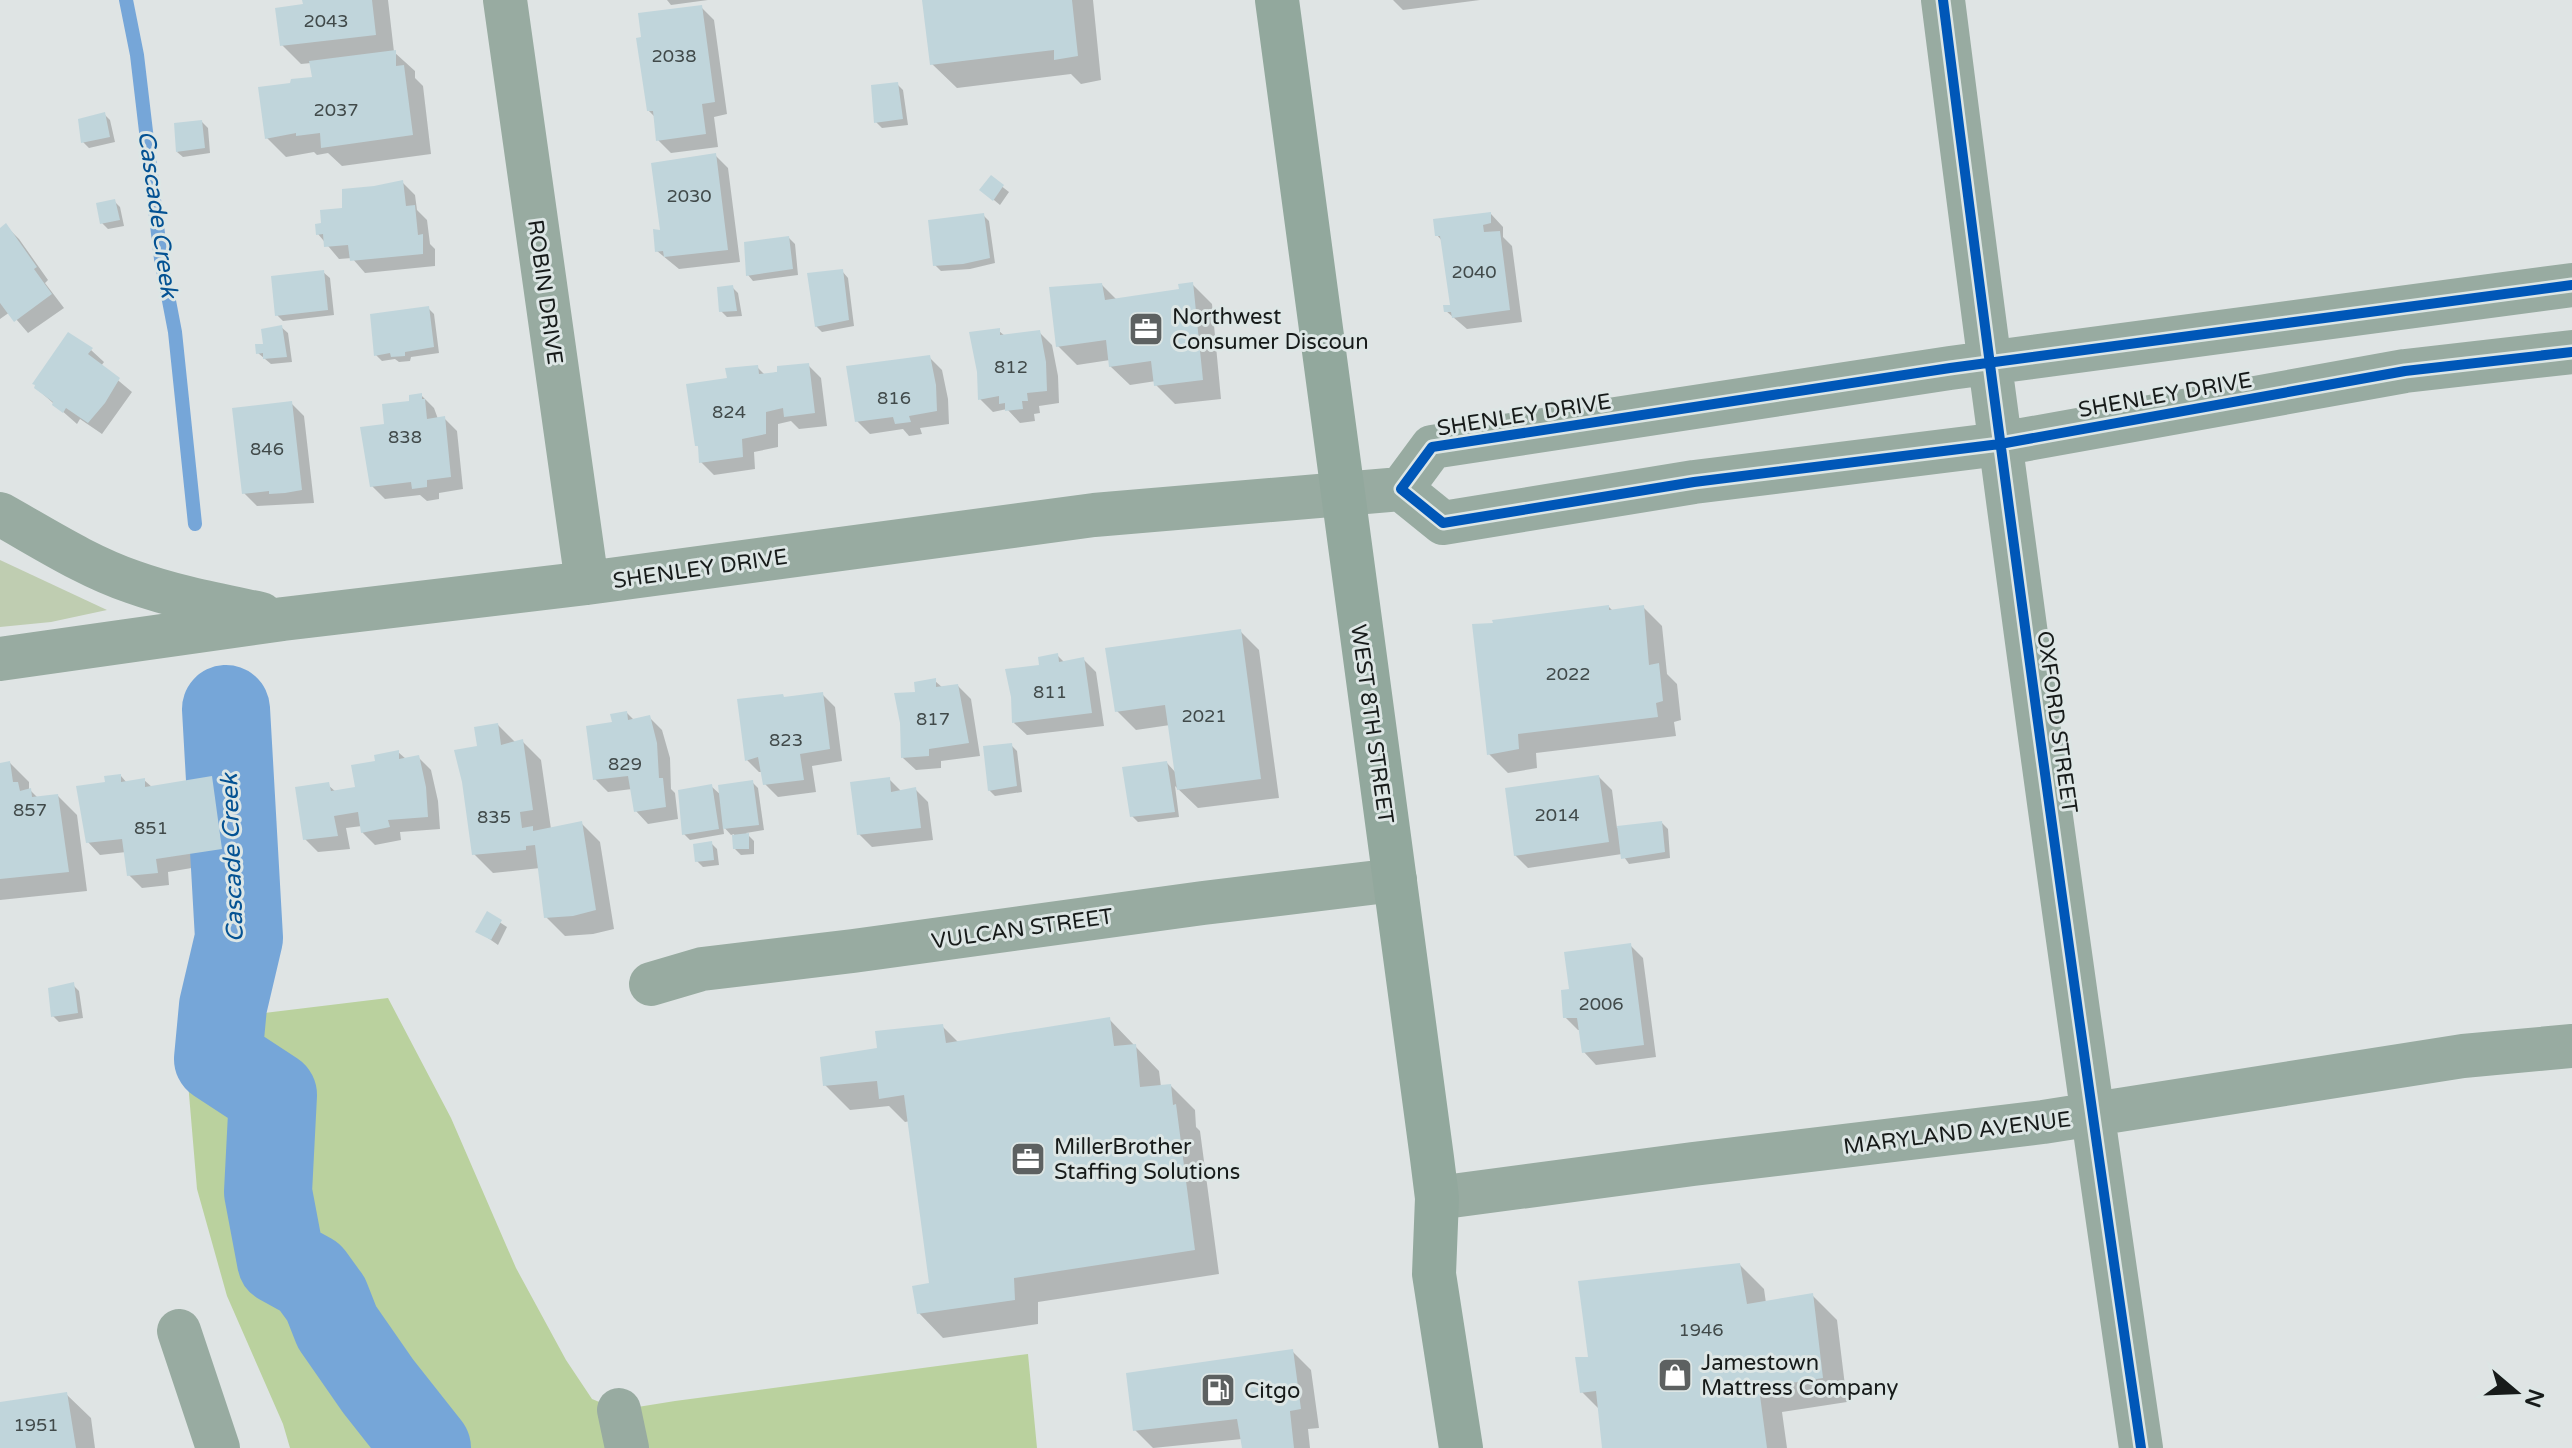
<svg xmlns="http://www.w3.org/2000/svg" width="2572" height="1448" font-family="'Varela Round',sans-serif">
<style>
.green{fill:#bfcdb1}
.forest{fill:#bad19e}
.shadow{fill:#0003}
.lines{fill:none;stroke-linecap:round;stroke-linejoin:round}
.stream{stroke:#76a6d8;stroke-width:14}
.river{stroke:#76a6d8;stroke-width:88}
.building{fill:#c0d5db}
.street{stroke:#98aba1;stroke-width:44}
.secondary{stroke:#92a89d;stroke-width:44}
.cycleway-casing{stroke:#dde6e5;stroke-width:15}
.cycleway{stroke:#0057b8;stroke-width:10}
.labels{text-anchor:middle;stroke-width:6;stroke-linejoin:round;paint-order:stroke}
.number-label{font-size:18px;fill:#414a4a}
.street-label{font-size:22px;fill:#171b1a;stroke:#dde6e5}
.poi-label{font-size:22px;fill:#171b1a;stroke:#dde6e5;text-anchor:start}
.water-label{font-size:24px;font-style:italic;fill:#045293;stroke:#dde6e5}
</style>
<rect width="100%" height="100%" fill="#dfe4e4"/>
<!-- green -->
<path class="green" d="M 0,560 L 107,610 L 51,622 L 0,627 Z"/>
<!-- forest -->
<path class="forest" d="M 388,998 L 451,1118 L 516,1268 L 566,1360 L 592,1399 L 619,1410 L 675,1401 L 1028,1354 L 1037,1448 L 290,1448 L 283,1424 L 227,1296 L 197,1189 L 183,1023 Z"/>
<!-- shadow -->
<path class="shadow" d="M 304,0 L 388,0 L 394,52 L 415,71 L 415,78 L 423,86 L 431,154 L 342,166 L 328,153 L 317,155 L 314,152 L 286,157 L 267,138 L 314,79 L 311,63 L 301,64 L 282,45 L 305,6 Z
M 667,0 L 708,0 L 671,5 Z
M 924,0 L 1093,0 L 1101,80 L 1081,84 L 1071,74 L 957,88 L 932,64 Z
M 1393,0 L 1480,0 L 1403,10 Z
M 701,7 L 714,20 L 727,114 L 714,117 L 718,147 L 671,153 L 658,140 L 655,117 L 648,110 Z
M 897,84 L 903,90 L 908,125 L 882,128 L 876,122 Z
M 104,114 L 110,120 L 115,142 L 89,148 L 83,142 Z
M 202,122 L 208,128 L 210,153 L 183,157 L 177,152 Z
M 715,155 L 728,168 L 740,262 L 679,269 L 657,251 L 663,232 Z
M 991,178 L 1009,192 L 1000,205 L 988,195 Z
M 402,182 L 415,195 L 417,210 L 427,220 L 430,244 L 435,249 L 435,266 L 365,273 L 352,258 L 339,259 L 318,234 L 344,210 Z
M 114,201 L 120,207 L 124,226 L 108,229 L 102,223 Z
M 1491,214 L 1503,227 L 1503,237 L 1512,246 L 1522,322 L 1467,329 L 1446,311 L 1452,306 L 1443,242 L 1437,235 Z
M 983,215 L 989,221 L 995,263 L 970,269 L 941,271 L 935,265 Z
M 6,226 L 19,239 L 48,280 L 45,283 L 64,308 L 28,333 L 10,312 L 0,319 L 0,231 Z
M 789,238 L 795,244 L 798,275 L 753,281 L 748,275 Z
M 842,271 L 848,278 L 854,326 L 822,332 L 816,326 Z
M 323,272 L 330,278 L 334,315 L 283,321 L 277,315 Z
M 1102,285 L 1117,300 L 1181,291 L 1193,285 L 1212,304 L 1221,399 L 1175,404 L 1156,385 L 1156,381 L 1130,385 L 1110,366 L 1110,360 L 1077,365 L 1058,346 Z
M 732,287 L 738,293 L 742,316 L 727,317 L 721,311 Z
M 428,308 L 434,314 L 439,353 L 411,357 L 410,361 L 399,362 L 395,359 L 382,361 L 376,355 Z
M 281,327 L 288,333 L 292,362 L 271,364 L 258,353 Z
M 999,331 L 1005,336 L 1039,332 L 1052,345 L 1058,376 L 1059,403 L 1039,406 L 1040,413 L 1034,414 L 1035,421 L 1020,423 L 1007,409 L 993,412 L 980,399 Z
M 91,350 L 104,362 L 101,366 L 132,392 L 102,434 L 80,419 L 77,424 L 36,388 Z
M 929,357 L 942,370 L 948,399 L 949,424 L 920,428 L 922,434 L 909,436 L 903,429 L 870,434 L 857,421 Z
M 808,365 L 821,378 L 827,426 L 799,429 L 791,421 L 778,424 L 778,447 L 754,452 L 755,469 L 714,475 L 701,462 L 700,449 L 697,445 L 729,380 L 757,367 L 765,375 Z
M 421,395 L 434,408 L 438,419 L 444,418 L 457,431 L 463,489 L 439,493 L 439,499 L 427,501 L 420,495 L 385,499 L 372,486 L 386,426 Z
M 291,403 L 304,416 L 314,503 L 257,506 L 244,493 Z
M 1609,607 L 1613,611 L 1643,607 L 1662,626 L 1667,674 L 1677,684 L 1681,720 L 1674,722 L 1676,736 L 1536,753 L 1537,768 L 1508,773 L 1489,754 Z
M 1240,631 L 1259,650 L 1279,798 L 1198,808 L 1175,786 L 1179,817 L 1138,822 L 1132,816 L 1167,763 L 1176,773 L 1170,725 L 1136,730 L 1117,711 Z
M 1057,655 L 1065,663 L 1083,659 L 1096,672 L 1104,726 L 1027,735 L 1014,723 L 1041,667 Z
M 935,681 L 943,688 L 958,686 L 971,699 L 980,756 L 941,761 L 941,768 L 916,770 L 903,758 L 902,723 L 917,694 Z
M 822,694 L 835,707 L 842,761 L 812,766 L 816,792 L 778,797 L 765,784 L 762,772 L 759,772 L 747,760 L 786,699 Z
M 627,713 L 634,720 L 649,717 L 662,730 L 670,758 L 671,789 L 675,793 L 678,819 L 648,824 L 636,811 L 632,789 L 608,792 L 595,779 L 614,724 Z
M 498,725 L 516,743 L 522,741 L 541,760 L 551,829 L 581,823 L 600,842 L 614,929 L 593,934 L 565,936 L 546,917 L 540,868 L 493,873 L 474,854 L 479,748 Z
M 1011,745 L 1017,751 L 1022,792 L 995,796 L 989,790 Z
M 398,752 L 406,759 L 418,757 L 431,770 L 438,801 L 440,829 L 400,832 L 401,840 L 375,845 L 362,832 L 362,826 L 346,828 L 350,849 L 318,852 L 305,839 L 328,785 L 336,792 L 357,789 L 377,762 Z
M 10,763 L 29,782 L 29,789 L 38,798 L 58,796 L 77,815 L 87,891 L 0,900 L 0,765 Z
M 121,776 L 127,783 L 144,780 L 153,788 L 211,778 L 224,791 L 233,861 L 168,872 L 169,885 L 142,888 L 129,875 L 126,852 L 100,855 L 88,842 L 107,784 Z
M 1599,777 L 1612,790 L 1617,828 L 1662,823 L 1668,829 L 1670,858 L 1629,864 L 1622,854 L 1528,868 L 1515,855 Z
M 889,779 L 902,792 L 915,789 L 928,802 L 933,840 L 872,847 L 859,834 Z
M 752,782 L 758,788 L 764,830 L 746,833 L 754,841 L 754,854 L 741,855 L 735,849 L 734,834 L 731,835 L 723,826 L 724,834 L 690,840 L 684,834 L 712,787 L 722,796 Z
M 711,843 L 717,849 L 719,865 L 703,867 L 697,861 Z
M 487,914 L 507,927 L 498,945 L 478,931 Z
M 1630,945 L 1643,958 L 1656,1057 L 1596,1065 L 1584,1052 L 1581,1030 L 1578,1030 L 1565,1017 L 1571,990 Z
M 73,985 L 79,991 L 83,1018 L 59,1022 L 53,1016 Z
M 1109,1019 L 1159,1071 L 1161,1087 L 1171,1086 L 1195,1110 L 1196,1127 L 1200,1131 L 1219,1274 L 1038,1302 L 1038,1324 L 943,1338 L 919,1313 L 931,1285 L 910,1121 L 905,1122 L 889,1106 L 850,1110 L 825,1085 L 879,1050 L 942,1026 L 959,1043 Z
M 1740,1265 L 1764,1289 L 1766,1303 L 1812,1295 L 1837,1320 L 1847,1402 L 1782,1412 L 1787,1448 L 1604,1448 L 1600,1410 L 1582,1392 L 1591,1359 Z
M 1292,1351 L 1311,1370 L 1319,1428 L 1308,1429 L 1310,1448 L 1244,1448 L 1242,1439 L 1153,1448 L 1135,1430 Z
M 66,1394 L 91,1418 L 95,1448 L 0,1448 L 0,1404 Z"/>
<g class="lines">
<!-- stream -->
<path class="stream" d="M 126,0 L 137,55 L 161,259 L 175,332 L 195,524"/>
<!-- river -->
<path class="river" d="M 226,709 L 239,938 L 223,1006 L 218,1059 L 273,1095 L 268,1192 L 281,1261 L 310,1277 L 326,1299 L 337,1327 L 378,1386 L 427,1448"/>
</g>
<!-- building -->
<path class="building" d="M 302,0 L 372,0 L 376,35 L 280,46 L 275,8 L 303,4 Z
M 922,0 L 1072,0 L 1078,56 L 1054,60 L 1054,50 L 930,65 Z
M 702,5 L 715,102 L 702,104 L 706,134 L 656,141 L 653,111 L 647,111 L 636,38 L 641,37 L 638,13 Z
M 396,50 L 396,66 L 404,65 L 413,135 L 321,148 L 320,133 L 296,136 L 296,133 L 265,139 L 258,87 L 290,83 L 291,79 L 312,77 L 309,61 Z
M 898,82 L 903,119 L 874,123 L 871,85 Z
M 105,112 L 110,137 L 81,143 L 78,119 Z
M 202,120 L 205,148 L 176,152 L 174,123 Z
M 716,153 L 728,250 L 664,257 L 663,251 L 655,252 L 653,229 L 660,230 L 651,163 Z
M 991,175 L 1004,185 L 993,201 L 979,190 Z
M 403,180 L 406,206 L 415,205 L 418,235 L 423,234 L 423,254 L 350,261 L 348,245 L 324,247 L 323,234 L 316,235 L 315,224 L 321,223 L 320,210 L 342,208 L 342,189 L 374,186 Z
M 115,199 L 120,220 L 100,224 L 96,203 Z
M 1491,212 L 1491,223 L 1483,225 L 1484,232 L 1500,231 L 1510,310 L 1452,318 L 1451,312 L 1444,312 L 1443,305 L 1450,305 L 1440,236 L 1435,236 L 1433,219 Z
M 984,213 L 990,258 L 963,264 L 933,266 L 928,220 Z
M 6,223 L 37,267 L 34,269 L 52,294 L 14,322 L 0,303 L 0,228 Z
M 789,236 L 793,269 L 746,276 L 744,242 Z
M 843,269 L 849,320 L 815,327 L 807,273 Z
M 324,270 L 328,310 L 275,316 L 271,276 Z
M 1193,282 L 1203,380 L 1154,386 L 1151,361 L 1109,367 L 1106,340 L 1056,347 L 1049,287 L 1102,283 L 1105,300 L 1179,289 L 1178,284 Z
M 733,285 L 737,311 L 719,312 L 717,287 Z
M 429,306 L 434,347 L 405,352 L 405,356 L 391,357 L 390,353 L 374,356 L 370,314 Z
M 282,325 L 287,357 L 263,359 L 263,353 L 256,354 L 255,344 L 263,344 L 261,329 Z
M 1000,328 L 1000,335 L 1040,330 L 1046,362 L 1047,391 L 1027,393 L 1028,401 L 1022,401 L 1023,409 L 1005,411 L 1005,403 L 999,404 L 999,396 L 978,400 L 977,372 L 969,332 Z
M 68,332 L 93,348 L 88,354 L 120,378 L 105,403 L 88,423 L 66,408 L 63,413 L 52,405 L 53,402 L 34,388 L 35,385 L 32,384 Z
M 930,355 L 936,385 L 937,411 L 909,416 L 911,422 L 895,424 L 893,417 L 855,422 L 846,366 Z
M 809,363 L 815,413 L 784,417 L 783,408 L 766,412 L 766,434 L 742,439 L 743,457 L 699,463 L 698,446 L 695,446 L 686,384 L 727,378 L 725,368 L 758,365 L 759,374 L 777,372 L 777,366 Z
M 422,393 L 422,399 L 425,399 L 427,419 L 445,416 L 451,477 L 427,480 L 427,487 L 412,489 L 411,482 L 370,487 L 360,427 L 384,424 L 382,404 L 409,401 L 409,395 Z
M 292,401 L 302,490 L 285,493 L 269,494 L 269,491 L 242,494 L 232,408 Z
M 1609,605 L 1609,610 L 1644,605 L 1649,665 L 1659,663 L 1663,701 L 1656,703 L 1658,717 L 1518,734 L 1519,749 L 1487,755 L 1472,624 L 1493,623 L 1492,620 Z
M 1241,629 L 1261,779 L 1177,790 L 1165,705 L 1115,712 L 1105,648 Z
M 1058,653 L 1059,662 L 1084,657 L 1092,713 L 1012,723 L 1011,697 L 1005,669 L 1039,665 L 1038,657 Z
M 936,678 L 936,687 L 958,684 L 969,743 L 929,749 L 929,756 L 901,758 L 900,723 L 894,693 L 915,692 L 914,682 Z
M 823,692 L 830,749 L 800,754 L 804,780 L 763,785 L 758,757 L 745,761 L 737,699 L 783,694 L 784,697 Z
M 627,711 L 628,720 L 650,715 L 657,743 L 659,778 L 663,778 L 666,807 L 634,812 L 628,776 L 593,780 L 586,726 L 612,722 L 610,714 Z
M 498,723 L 501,745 L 523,739 L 533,810 L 520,812 L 522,828 L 533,826 L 533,831 L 582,821 L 596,910 L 573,916 L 544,918 L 535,845 L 526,846 L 526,850 L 472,855 L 462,782 L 454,750 L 477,746 L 474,727 Z
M 1012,743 L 1017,786 L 988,791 L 983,746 Z
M 399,750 L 399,759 L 419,755 L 426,787 L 428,817 L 388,820 L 390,827 L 361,833 L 358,812 L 334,816 L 338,836 L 303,840 L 295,787 L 329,782 L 331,791 L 355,787 L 351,765 L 375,761 L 374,755 Z
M 10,761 L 13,782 L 18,782 L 20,791 L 31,788 L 32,797 L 58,794 L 69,872 L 0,879 L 0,763 Z
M 1167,761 L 1175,812 L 1130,817 L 1122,767 Z
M 121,774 L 121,782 L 145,778 L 145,787 L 212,776 L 222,849 L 156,859 L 158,873 L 127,876 L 122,839 L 86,843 L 76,786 L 105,782 L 104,776 Z
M 1599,775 L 1609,842 L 1514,856 L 1505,788 Z
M 890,777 L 891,792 L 916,787 L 921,828 L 857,835 L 850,782 Z
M 753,780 L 759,825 L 723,829 L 718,785 Z
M 712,784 L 719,829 L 682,835 L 678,790 Z
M 1662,821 L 1665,852 L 1621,859 L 1617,826 Z
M 749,833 L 749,849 L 733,849 L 732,835 Z
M 712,841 L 714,860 L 695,862 L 693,844 Z
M 487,911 L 502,920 L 491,940 L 475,932 Z
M 1631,943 L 1644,1045 L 1582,1053 L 1577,1018 L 1563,1018 L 1561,990 L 1569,989 L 1564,952 Z
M 74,982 L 78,1013 L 51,1017 L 48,988 Z
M 1110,1017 L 1114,1046 L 1136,1044 L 1140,1087 L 1171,1084 L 1173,1105 L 1176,1104 L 1195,1250 L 1014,1278 L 1015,1300 L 917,1314 L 912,1286 L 929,1283 L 904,1095 L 879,1099 L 877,1081 L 823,1086 L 820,1057 L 877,1048 L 875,1031 L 943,1024 L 946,1043 Z
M 1740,1263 L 1747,1304 L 1813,1293 L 1823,1378 L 1759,1388 L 1767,1448 L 1602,1448 L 1596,1391 L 1580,1393 L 1575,1357 L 1588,1357 L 1578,1281 Z
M 1293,1349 L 1301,1409 L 1290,1411 L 1294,1448 L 1242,1448 L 1237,1419 L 1133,1431 L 1126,1373 Z
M 67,1392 L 76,1448 L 0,1448 L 0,1402 Z"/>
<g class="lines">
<!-- street -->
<path class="street" d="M 505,0 L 587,583
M 1943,0 C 2004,483 2070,966 2141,1448
M 2572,285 L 1950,368 L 1432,447 L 1401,489 L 1443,523 L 1694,482 L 2000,444 L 2405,371 L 2572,352
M 0,514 C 43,538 86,566 133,582 C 175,597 218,605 261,614
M 0,659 L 283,619 L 587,583 L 1094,515 L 1401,489
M 651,984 L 702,969 L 853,951 L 1203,903 L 1395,880
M 1437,1198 L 1693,1164 L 2043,1122 L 2463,1056 L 2572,1046
M 179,1331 L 218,1448
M 619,1410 L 627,1448"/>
<!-- secondary -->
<path class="secondary" d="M 1277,0 L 1432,1158 L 1437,1198 L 1434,1274 L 1461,1448"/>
<!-- cycleway casing -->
<g class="cycleway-casing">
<path id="cycleway" d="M 1943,0 C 2004,483 2070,966 2141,1448
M 2572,285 L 1950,368 L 1432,447 L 1401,489 L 1443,523 L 1694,482 L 2000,444 L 2405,371 L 2572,352"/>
</g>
<!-- cycleway -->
<use href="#cycleway" class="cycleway"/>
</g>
<!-- icons -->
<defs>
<g id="office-square" transform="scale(1.8)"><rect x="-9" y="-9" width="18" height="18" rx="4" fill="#5d6161" stroke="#dde6e5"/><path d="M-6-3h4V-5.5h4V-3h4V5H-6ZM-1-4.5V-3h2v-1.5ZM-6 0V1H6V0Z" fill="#fff"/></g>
<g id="shop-square" transform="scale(1.8)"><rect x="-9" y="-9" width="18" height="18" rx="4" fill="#5d6161" stroke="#dde6e5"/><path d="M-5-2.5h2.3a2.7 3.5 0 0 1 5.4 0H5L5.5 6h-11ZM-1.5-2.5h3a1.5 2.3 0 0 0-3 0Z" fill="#fff"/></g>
<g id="fuel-square" transform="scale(1.8)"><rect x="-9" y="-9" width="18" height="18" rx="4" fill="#5d6161" stroke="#dde6e5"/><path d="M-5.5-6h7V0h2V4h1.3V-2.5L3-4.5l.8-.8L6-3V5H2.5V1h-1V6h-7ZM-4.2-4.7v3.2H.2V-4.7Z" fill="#fff"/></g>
</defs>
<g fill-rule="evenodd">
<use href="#office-square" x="1146" y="329"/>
<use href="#office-square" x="1028" y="1159"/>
<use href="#shop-square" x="1675" y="1375"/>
<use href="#fuel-square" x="1218" y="1390"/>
</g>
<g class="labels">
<!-- number labels -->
<g class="number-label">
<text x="326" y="27">2043</text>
<text x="674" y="62">2038</text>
<text x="336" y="116">2037</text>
<text x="689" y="202">2030</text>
<text x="1474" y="278">2040</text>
<text x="1011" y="373">812</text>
<text x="894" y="404">816</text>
<text x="729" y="418">824</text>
<text x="405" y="443">838</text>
<text x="267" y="455">846</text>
<text x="1568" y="680">2022</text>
<text x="1050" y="698">811</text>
<text x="1204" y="722">2021</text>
<text x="933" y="725">817</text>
<text x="786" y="746">823</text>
<text x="625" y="770">829</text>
<text x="30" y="816">857</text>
<text x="1557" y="821">2014</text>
<text x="494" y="823">835</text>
<text x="151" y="834">851</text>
<text x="1601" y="1010">2006</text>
<text x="1701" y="1336">1946</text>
<text x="36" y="1431">1951</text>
</g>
<!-- street labels -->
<g class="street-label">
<text transform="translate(546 292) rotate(82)" y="8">ROBIN DRIVE</text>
<text transform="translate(2165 394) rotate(-10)" y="8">SHENLEY DRIVE</text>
<text transform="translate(1524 414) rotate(-9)" y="8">SHENLEY DRIVE</text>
<text transform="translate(700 568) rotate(-8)" y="8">SHENLEY DRIVE</text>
<text transform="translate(2058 722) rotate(82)" y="8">OXFORD STREET</text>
<text transform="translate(1373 724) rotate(82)" y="8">WEST 8TH STREET</text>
<text transform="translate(1022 928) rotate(-8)" y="8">VULCAN STREET</text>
<text transform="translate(1957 1132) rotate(-7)" y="8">MARYLAND AVENUE</text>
</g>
<!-- poi labels -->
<g class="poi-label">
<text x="1172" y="324">Northwest<tspan x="1172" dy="25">Consumer Discoun</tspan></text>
<text x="1054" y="1154">MillerBrother<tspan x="1054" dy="25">Staffing Solutions</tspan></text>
<text x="1701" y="1370">Jamestown<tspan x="1701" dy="25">Mattress Company</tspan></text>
<text x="1244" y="1398">Citgo</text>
</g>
<!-- water labels -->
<g class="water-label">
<text transform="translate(158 214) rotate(82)" y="8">Cascade Creek</text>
<text transform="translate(232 858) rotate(-92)" y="8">Cascade Creek</text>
</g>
</g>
<!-- north arrow -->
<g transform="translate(2516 1392) rotate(109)" stroke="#dde6e5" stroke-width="6" paint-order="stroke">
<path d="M0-6L14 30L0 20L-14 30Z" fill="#171b1a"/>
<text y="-12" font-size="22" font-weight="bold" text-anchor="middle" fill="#171b1a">N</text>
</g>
</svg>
